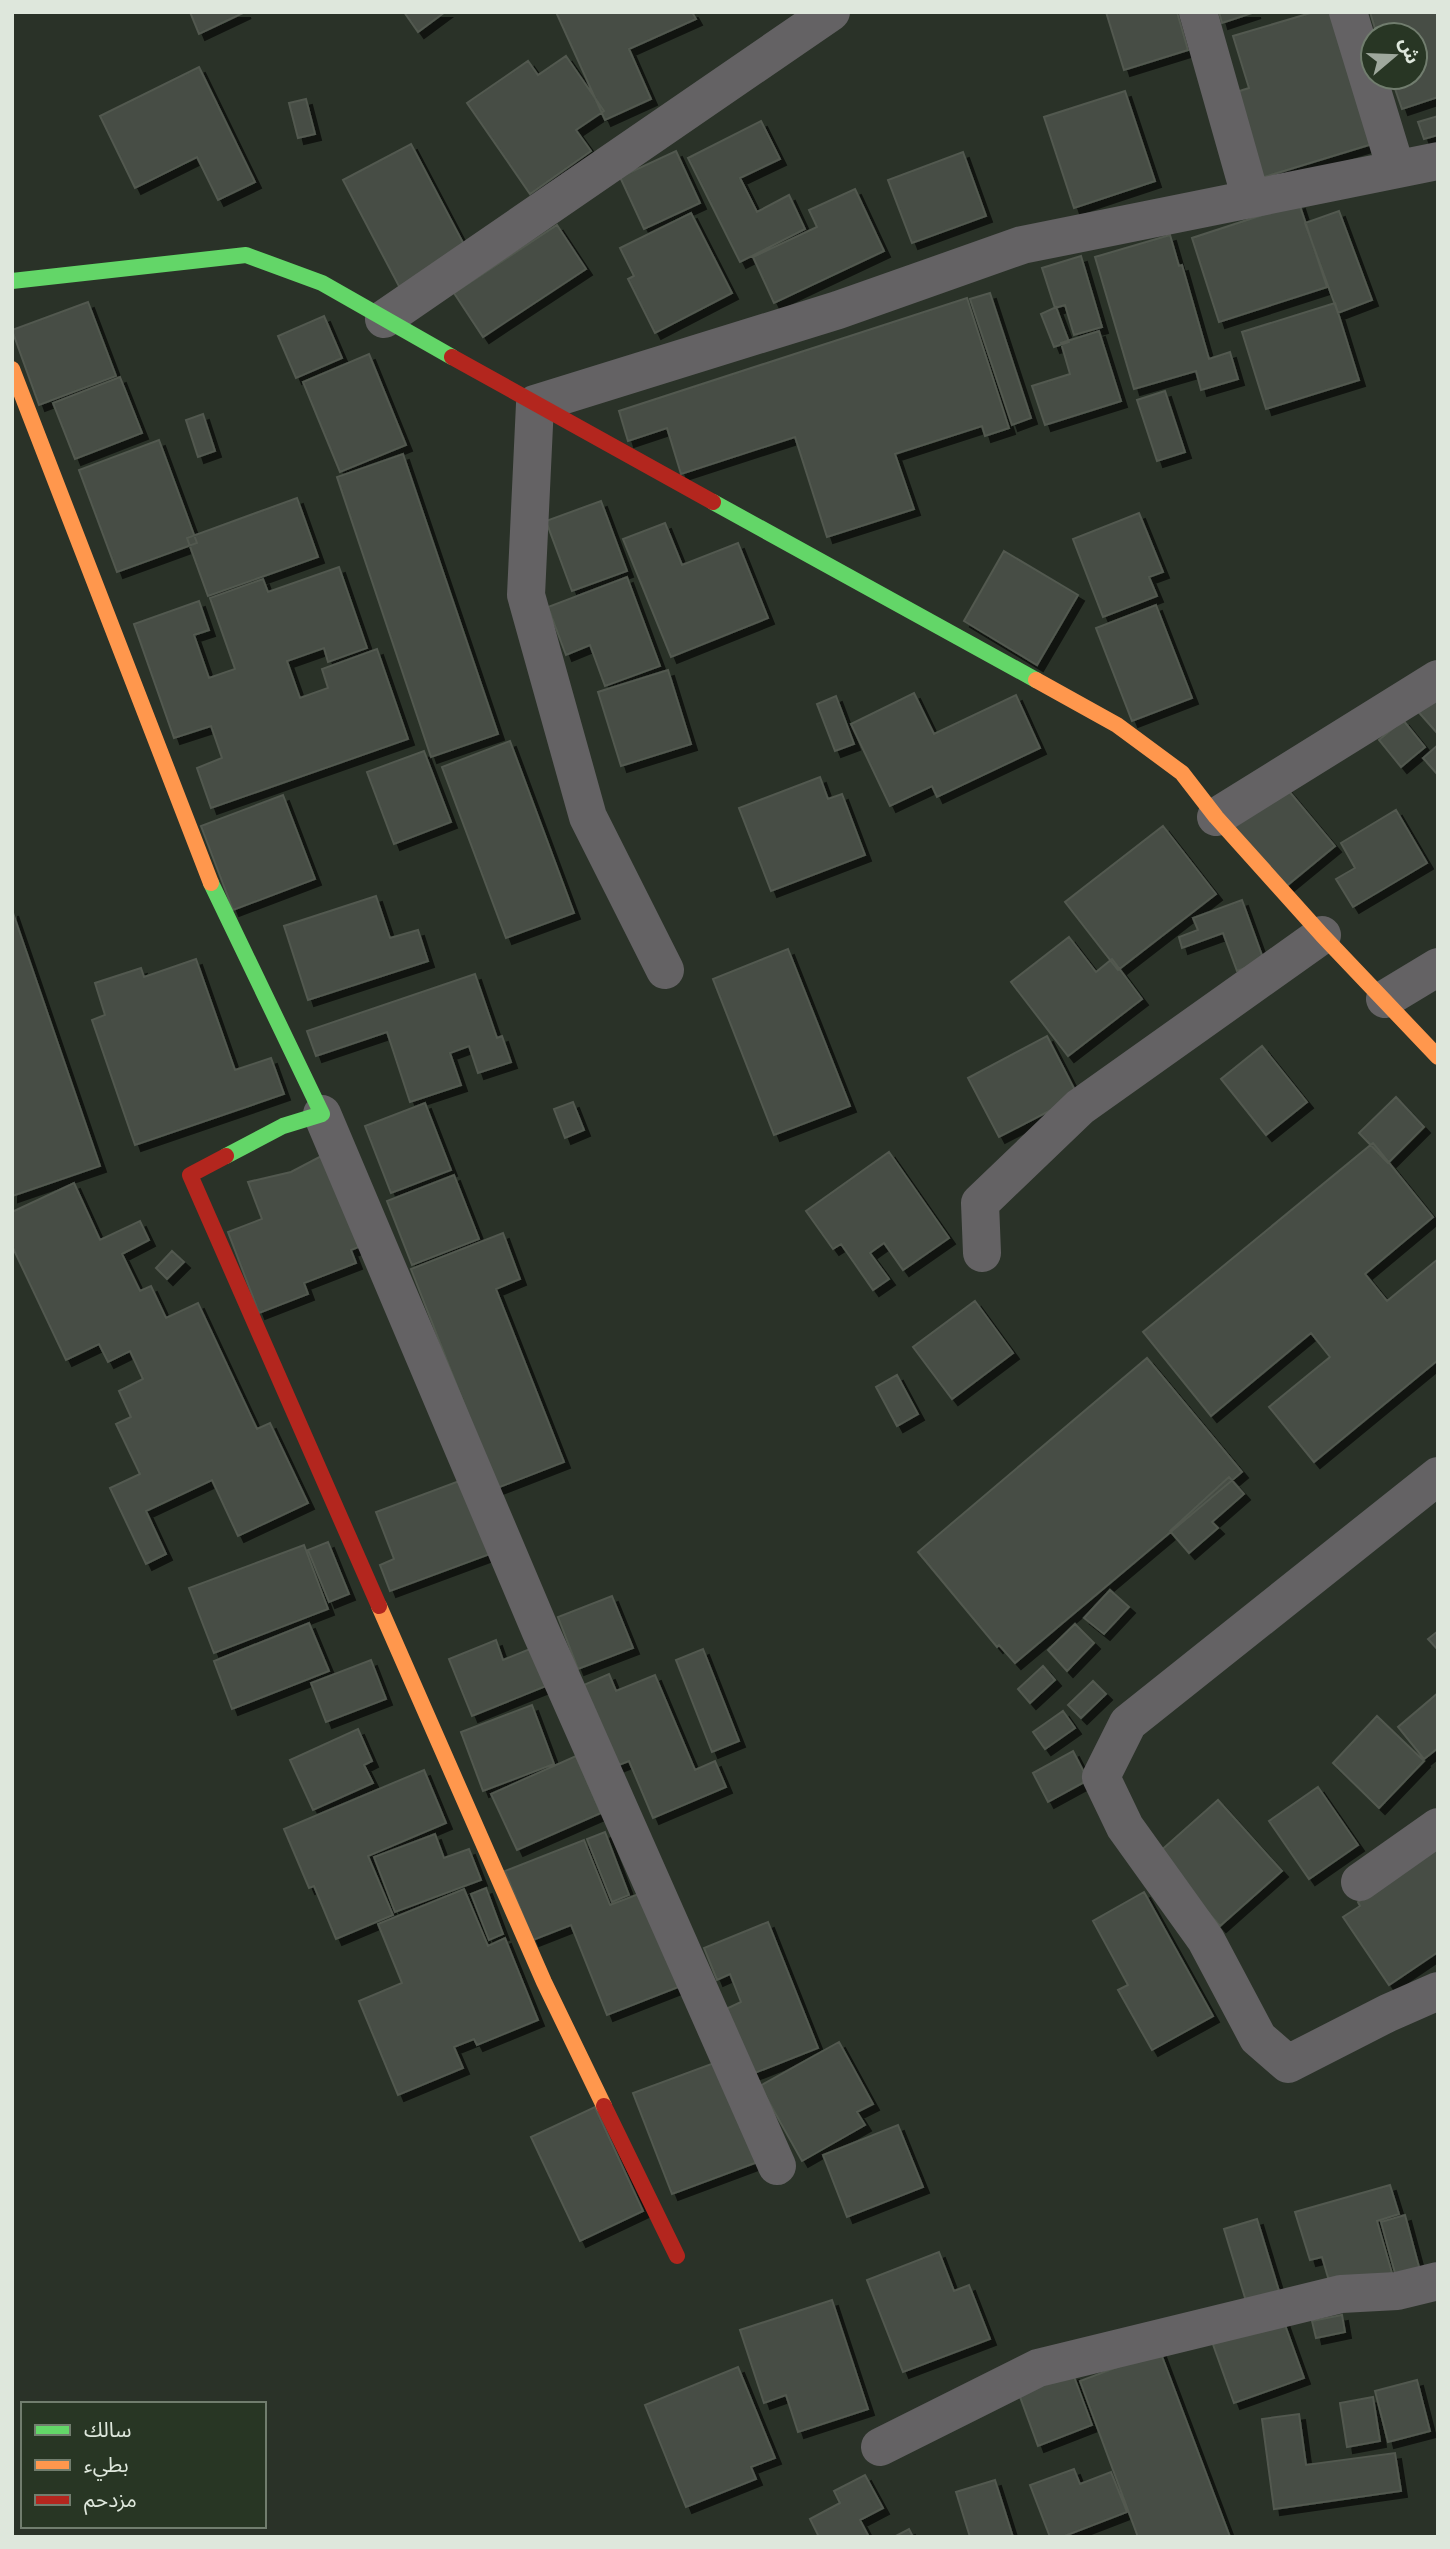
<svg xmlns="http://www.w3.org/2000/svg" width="1450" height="2549" font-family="'PT Sans','Noto Sans Arabic',sans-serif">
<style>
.building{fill:#464d44;stroke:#525950;stroke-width:2;filter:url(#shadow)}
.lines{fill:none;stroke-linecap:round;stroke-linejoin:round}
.street{stroke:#646264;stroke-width:38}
.fast{stroke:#63d668;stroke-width:16}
.slow{stroke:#ff974d;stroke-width:16}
.jam{stroke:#b3261e;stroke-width:16}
</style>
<defs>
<filter id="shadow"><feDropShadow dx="6" dy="6" stdDeviation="0" flood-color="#0009"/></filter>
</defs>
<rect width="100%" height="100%" fill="#2a3228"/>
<!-- building -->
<path class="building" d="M 190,12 L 245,12 L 199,34 Z
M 404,12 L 445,12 L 418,32 Z
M 556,12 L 692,12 L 696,19 L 629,49 L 651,99 L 605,120 Z
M 1106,12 L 1177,12 L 1188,50 L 1124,70 Z
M 1219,12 L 1255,12 L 1222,23 Z
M 1314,12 L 1342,12 L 1382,141 L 1251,181 L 1224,96 L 1249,88 L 1233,36 Z
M 1370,12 L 1438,12 L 1438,97 L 1402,109 L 1391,77 L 1415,77 L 1415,35 L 1377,35 Z
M 566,56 L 604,111 L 576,130 L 591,151 L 530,194 L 467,103 L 528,61 L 538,75 Z
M 199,67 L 255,182 L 218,200 L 197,157 L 135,188 L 100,116 Z
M 1125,91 L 1155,181 L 1074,208 L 1044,117 Z
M 306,99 L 315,134 L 298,138 L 289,103 Z
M 1438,116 L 1438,135 L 1424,139 L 1418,122 Z
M 761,121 L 780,159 L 740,178 L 757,212 L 789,195 L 805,229 L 740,262 L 688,158 Z
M 411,144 L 469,254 L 401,290 L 343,180 Z
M 676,151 L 700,203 L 644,229 L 620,177 Z
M 963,152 L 986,216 L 912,243 L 888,180 Z
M 855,189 L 884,251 L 774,303 L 753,257 L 817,227 L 809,210 Z
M 1299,203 L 1327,287 L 1219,322 L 1192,238 Z
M 1339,211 L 1372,300 L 1338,313 L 1305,223 Z
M 691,213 L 732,293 L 655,333 L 628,279 L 634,276 L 620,248 Z
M 557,225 L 586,269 L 483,337 L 454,293 Z
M 1170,235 L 1179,266 L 1182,265 L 1209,359 L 1230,352 L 1238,379 L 1201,390 L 1196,371 L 1134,389 L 1095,257 Z
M 1081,256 L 1102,327 L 1074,335 L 1065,305 L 1055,308 L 1042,268 Z
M 990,293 L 1031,418 L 1012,425 L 970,299 Z
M 967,298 L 1009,428 L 985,436 L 982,426 L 895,454 L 914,509 L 827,537 L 795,437 L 681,474 L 667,428 L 628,441 L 619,411 Z
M 88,302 L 116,376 L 39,405 L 12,330 Z
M 1335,303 L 1359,380 L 1266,409 L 1242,332 Z
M 1056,307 L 1069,342 L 1054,347 L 1041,314 Z
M 324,316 L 342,358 L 296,378 L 278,336 Z
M 1099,331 L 1121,401 L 1045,425 L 1032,386 L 1070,374 L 1061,343 Z
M 369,354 L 406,445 L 340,472 L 303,382 Z
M 120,377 L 142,433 L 75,459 L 53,403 Z
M 1165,391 L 1185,452 L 1157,461 L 1137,400 Z
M 203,414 L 215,451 L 198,457 L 186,420 Z
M 159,440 L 197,543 L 117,572 L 79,470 Z
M 403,454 L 498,734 L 431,757 L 337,477 Z
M 297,498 L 318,557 L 208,596 L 187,538 Z
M 601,501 L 627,571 L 572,591 L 546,521 Z
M 1139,513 L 1163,572 L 1149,577 L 1157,596 L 1103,617 L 1073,539 Z
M 665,523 L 682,565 L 738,543 L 768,618 L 671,657 L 623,539 Z
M 1004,551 L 1078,595 L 1037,665 L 964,621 Z
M 339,567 L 367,648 L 328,662 L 324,648 L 287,661 L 300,698 L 328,688 L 322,669 L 377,649 L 408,739 L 211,808 L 197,768 L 222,758 L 211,726 L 174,738 L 134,624 L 199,601 L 209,630 L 194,635 L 209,678 L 235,669 L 210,598 L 263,579 L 268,592 Z
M 627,577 L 660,666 L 605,686 L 590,645 L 566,655 L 548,607 Z
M 1156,605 L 1192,698 L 1132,721 L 1096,628 Z
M 668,670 L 691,744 L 621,766 L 598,692 Z
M 1438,688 L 1438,734 L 1415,708 Z
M 914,693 L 934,734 L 1016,695 L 1040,748 L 937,797 L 932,786 L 890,806 L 851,724 Z
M 836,696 L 854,744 L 835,751 L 817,704 Z
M 1403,720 L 1425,747 L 1401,767 L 1379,740 Z
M 510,741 L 574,913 L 506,938 L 442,767 Z
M 1438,745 L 1438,775 L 1423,758 Z
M 424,751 L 451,822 L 394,844 L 367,772 Z
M 820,777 L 828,799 L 842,794 L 865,855 L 771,891 L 739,808 Z
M 1283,784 L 1335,846 L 1284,888 L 1232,826 Z
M 283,795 L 315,879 L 233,910 L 201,826 Z
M 1396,810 L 1427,863 L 1353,907 L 1336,879 L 1355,868 L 1341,843 Z
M 1163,826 L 1216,894 L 1118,970 L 1065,902 Z
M 376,896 L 390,938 L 418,930 L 428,961 L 308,1000 L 284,926 Z
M 1242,900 L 1264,961 L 1237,971 L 1223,933 L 1182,948 L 1179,937 L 1198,930 L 1193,918 Z
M 12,910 L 100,1166 L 12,1196 Z
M 1069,937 L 1096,972 L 1112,959 L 1142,999 L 1068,1056 L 1011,982 Z
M 788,949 L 850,1106 L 774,1135 L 713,979 Z
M 196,959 L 235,1070 L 271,1058 L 284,1094 L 135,1145 L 92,1020 L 105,1015 L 95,983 L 141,968 L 144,977 Z
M 475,974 L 497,1038 L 502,1036 L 511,1062 L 478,1073 L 469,1046 L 450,1053 L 461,1085 L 410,1102 L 387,1032 L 316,1056 L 307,1031 Z
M 1047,1036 L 1078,1096 L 999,1137 L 968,1078 Z
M 1262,1046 L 1307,1102 L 1266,1135 L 1221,1079 Z
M 1396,1097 L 1424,1127 L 1388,1163 L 1359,1133 Z
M 573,1102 L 584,1130 L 565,1138 L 554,1109 Z
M 425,1103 L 451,1170 L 391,1193 L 365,1126 Z
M 1373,1143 L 1433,1217 L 1365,1274 L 1387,1301 L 1438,1259 L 1438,1360 L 1314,1462 L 1269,1407 L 1330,1357 L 1311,1333 L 1211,1416 L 1143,1332 Z
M 333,1150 L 368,1243 L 351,1250 L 356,1263 L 304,1283 L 308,1294 L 259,1313 L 228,1232 L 262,1219 L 248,1182 L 291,1172 Z
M 889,1152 L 949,1238 L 903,1270 L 884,1243 L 870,1253 L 889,1279 L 873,1290 L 841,1244 L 833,1249 L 806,1211 Z
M 454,1175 L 479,1239 L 412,1265 L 387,1201 Z
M 74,1183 L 100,1240 L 140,1221 L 149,1240 L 122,1254 L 140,1291 L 151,1286 L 166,1318 L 198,1303 L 257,1429 L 270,1423 L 308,1503 L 238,1536 L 212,1480 L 146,1511 L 166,1554 L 146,1564 L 110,1488 L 140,1474 L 116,1424 L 131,1417 L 119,1391 L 143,1379 L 130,1351 L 108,1362 L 99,1344 L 66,1360 L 12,1246 L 12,1212 Z
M 503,1233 L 520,1279 L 496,1289 L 564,1462 L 497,1488 L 411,1269 Z
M 172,1251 L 184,1262 L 167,1279 L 156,1268 Z
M 975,1301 L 1013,1353 L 952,1399 L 913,1347 Z
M 1147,1358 L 1242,1472 L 1015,1663 L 999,1645 L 997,1647 L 918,1552 Z
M 897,1375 L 918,1414 L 897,1426 L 876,1387 Z
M 1229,1477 L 1244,1494 L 1212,1522 L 1218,1528 L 1189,1553 L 1170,1531 Z
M 462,1480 L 490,1554 L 390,1591 L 380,1565 L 394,1559 L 376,1512 Z
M 328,1542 L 349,1594 L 329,1602 L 308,1550 Z
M 304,1545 L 328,1609 L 214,1653 L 189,1588 Z
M 1110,1590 L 1129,1607 L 1104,1634 L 1084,1618 Z
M 612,1596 L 633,1648 L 578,1669 L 558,1617 Z
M 309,1623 L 329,1671 L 232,1709 L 214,1661 Z
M 1075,1624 L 1094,1643 L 1067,1671 L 1048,1650 Z
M 1438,1631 L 1438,1650 L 1428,1639 Z
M 496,1640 L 503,1660 L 530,1649 L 546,1686 L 472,1716 L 449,1659 Z
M 703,1649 L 739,1741 L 712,1752 L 676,1660 Z
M 371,1660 L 386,1699 L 326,1722 L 311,1683 Z
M 1043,1666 L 1055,1680 L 1030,1703 L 1018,1689 Z
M 609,1674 L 616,1691 L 655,1675 L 695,1770 L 715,1761 L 726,1787 L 653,1818 L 629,1761 L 611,1768 L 577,1688 Z
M 1093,1681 L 1106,1694 L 1081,1718 L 1068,1705 Z
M 1438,1693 L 1438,1748 L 1424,1759 L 1398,1727 Z
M 532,1705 L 554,1764 L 483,1791 L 461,1732 Z
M 1063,1711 L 1075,1728 L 1045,1749 L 1033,1732 Z
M 1377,1716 L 1424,1761 L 1379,1808 L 1333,1763 Z
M 358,1729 L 372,1761 L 364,1765 L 373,1783 L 313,1810 L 290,1760 Z
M 1073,1751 L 1088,1780 L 1048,1802 L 1033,1773 Z
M 576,1756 L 601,1813 L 517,1850 L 491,1794 Z
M 424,1770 L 446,1823 L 368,1856 L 393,1915 L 336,1939 L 314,1886 L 309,1888 L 284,1829 Z
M 1318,1787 L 1358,1845 L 1309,1879 L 1269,1821 Z
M 1218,1800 L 1282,1871 L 1220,1926 L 1157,1854 Z
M 605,1832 L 629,1895 L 612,1902 L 587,1839 Z
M 435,1834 L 444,1858 L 469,1849 L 481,1880 L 395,1912 L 374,1857 Z
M 584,1840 L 610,1905 L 644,1892 L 681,1986 L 607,2015 L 571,1925 L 533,1940 L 505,1871 Z
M 1438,1848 L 1438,1952 L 1389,1985 L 1343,1917 L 1360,1906 L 1358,1902 Z
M 486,1888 L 503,1934 L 489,1940 L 471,1894 Z
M 464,1889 L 488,1946 L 505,1938 L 538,2020 L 477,2045 L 474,2039 L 454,2047 L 463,2068 L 398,2095 L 359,2001 L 402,1983 L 378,1924 Z
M 1144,1892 L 1213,2016 L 1152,2050 L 1118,1990 L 1128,1985 L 1093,1921 Z
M 768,1922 L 818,2048 L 752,2074 L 726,2009 L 741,2002 L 730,1974 L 717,1980 L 704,1948 Z
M 839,2042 L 873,2104 L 857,2112 L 865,2125 L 802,2161 L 760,2086 Z
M 725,2059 L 763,2160 L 672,2194 L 633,2093 Z
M 595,2107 L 643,2211 L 580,2241 L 531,2137 Z
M 898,2125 L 923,2187 L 847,2217 L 823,2155 Z
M 1390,2185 L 1399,2214 L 1377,2221 L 1392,2273 L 1332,2291 L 1322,2257 L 1310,2260 L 1295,2212 Z
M 1405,2215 L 1422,2278 L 1398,2284 L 1381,2222 Z
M 1257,2219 L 1279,2291 L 1246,2301 L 1224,2229 Z
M 939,2252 L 954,2291 L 969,2285 L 990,2339 L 903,2372 L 867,2280 Z
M 832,2300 L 868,2409 L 798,2432 L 786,2395 L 764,2403 L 740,2330 Z
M 1280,2311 L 1304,2378 L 1234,2403 L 1210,2336 Z
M 1342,2315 L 1345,2332 L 1316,2338 L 1312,2321 Z
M 1160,2351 L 1230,2537 L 1138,2537 L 1080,2381 Z
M 738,2367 L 775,2458 L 751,2467 L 756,2479 L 686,2507 L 645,2405 Z
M 1073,2374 L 1092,2425 L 1038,2446 L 1019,2394 Z
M 1417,2380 L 1430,2431 L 1388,2442 L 1375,2391 Z
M 1373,2397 L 1380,2441 L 1347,2447 L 1340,2403 Z
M 1299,2414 L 1306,2465 L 1395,2453 L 1401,2491 L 1274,2509 L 1262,2419 Z
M 1074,2469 L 1080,2484 L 1111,2472 L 1127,2512 L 1062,2537 L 1050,2537 L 1030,2485 Z
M 865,2475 L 883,2508 L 860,2520 L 869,2537 L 819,2537 L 810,2519 L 840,2503 L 834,2491 Z
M 995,2480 L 1013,2537 L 970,2537 L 956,2492 Z
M 909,2529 L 913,2537 L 894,2537 Z"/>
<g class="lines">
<!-- street -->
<path class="street" d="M 1198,12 L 1251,199
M 1348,12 L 1396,169
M 384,319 L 831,12
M 1216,817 L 1438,679
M 665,970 L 588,817 L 526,595 L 535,404 L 838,310 L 1022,245 L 1438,161
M 1385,999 L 1438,967
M 322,1114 L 541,1632 L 777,2166
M 982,1253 L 980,1203 L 1080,1107 L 1322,935
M 1438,1476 L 1128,1723 L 1101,1777 L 1125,1827 L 1206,1940 L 1258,2038 L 1288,2064 L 1388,2013 L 1438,1991
M 1360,1882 L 1438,1827
M 880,2447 L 1038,2368 L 1341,2294 L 1397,2291 L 1438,2281"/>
<!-- fast -->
<path class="fast" d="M 12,281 L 246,255 L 322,283 L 452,357
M 713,502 L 1036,680
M 211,883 L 322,1114 L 283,1126 L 226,1156"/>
<!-- slow -->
<path class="slow" d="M 12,369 L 211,883
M 1036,680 L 1117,725 L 1182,773 L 1216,817 L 1322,935 L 1438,1057
M 379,1606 L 544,1982 L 604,2106"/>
<!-- jam -->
<path class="jam" d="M 452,357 L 713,502
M 226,1156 L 190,1175 L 379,1606
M 604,2106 L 677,2256"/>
</g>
<!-- border -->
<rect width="1450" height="2549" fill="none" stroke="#dee7dc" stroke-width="28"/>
<!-- legend -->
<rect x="21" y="2402" width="245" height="126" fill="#283624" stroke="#717d6e" stroke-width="2"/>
<rect x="35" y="2425" width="35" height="10" fill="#63d668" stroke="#717d6e" stroke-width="2"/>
<text x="84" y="2437" font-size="21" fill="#dee7dc">سالك</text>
<rect x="35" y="2460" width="35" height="10" fill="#ff974d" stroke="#717d6e" stroke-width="2"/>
<text x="84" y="2472" font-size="21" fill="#dee7dc">بطيء</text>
<rect x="35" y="2495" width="35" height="10" fill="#b3261e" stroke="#717d6e" stroke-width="2"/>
<text x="84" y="2507" font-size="21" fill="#dee7dc">مزدحم</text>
<!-- north arrow -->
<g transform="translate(1394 56) rotate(71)"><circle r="33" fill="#283624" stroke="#717d6e" stroke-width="2"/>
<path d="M0-5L12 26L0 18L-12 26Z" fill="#9fa89d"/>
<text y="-10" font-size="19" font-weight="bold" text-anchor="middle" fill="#dee7dc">ش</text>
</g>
</svg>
